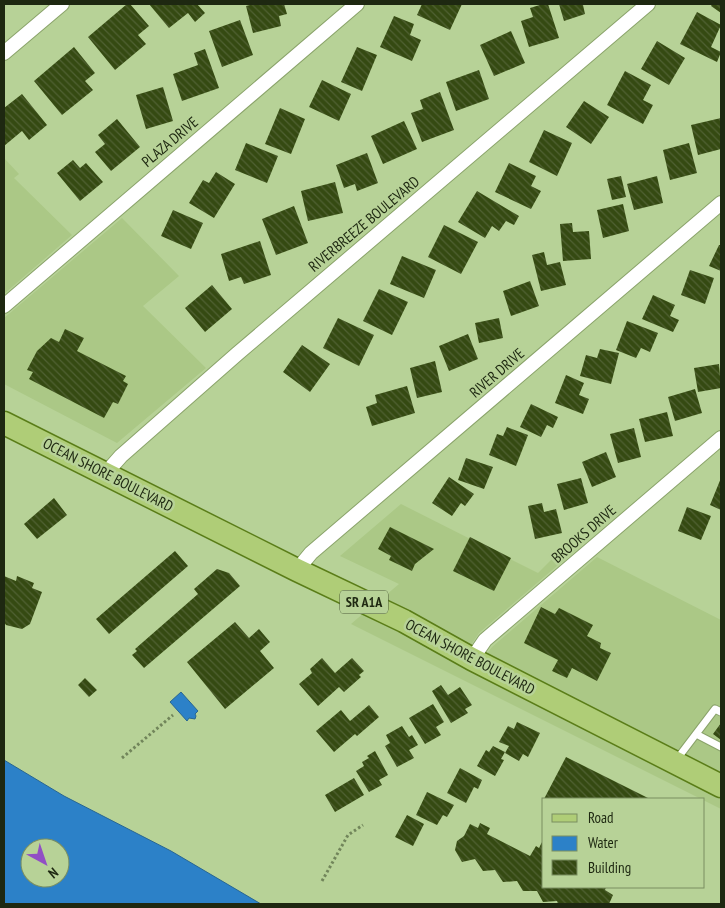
<svg xmlns="http://www.w3.org/2000/svg" width="725" height="908" font-family="'PT Sans Narrow',sans-serif">
<style>
.built{fill:#abc886}
.water{fill:#2c81c8;stroke:#286691;fill-rule:evenodd}
.building{fill:url(#building-back-hatch)}
.lines{fill:none;stroke-linecap:round;stroke-linejoin:round}
.lane-casing{stroke:#8aa36a;stroke-width:9}
.street-casing{stroke:#8aa36a;stroke-width:16}
.primary-casing{stroke:#5a7d18;stroke-width:25}
.path{stroke:#71855a;stroke-width:3;stroke-dasharray:2.5 2.5;stroke-linecap:butt}
.lane{stroke:#fff;stroke-width:7}
.street{stroke:#fff;stroke-width:14}
.primary{stroke:#afcd77;stroke-width:22}
.labels{text-anchor:middle;stroke-width:5;stroke-linejoin:round;paint-order:stroke}
.shield{fill:#b7d297;stroke:#4c5b39;stroke-width:1}
.shield-label{font-size:14px;font-weight:bold;fill:#1e2811}
.street-label{font-size:15px;fill:#1e2811;stroke:#b7d297}
</style>
<defs>
<pattern id="building-back-hatch" width="6" height="6" patternUnits="userSpaceOnUse" patternTransform="scale(1.25)"><rect width="6" height="6" fill="#354a12"/><path d="M-1 5l2 2M0 0l6 6M5-1l2 2" fill="none" stroke="#506133"/></pattern>
</defs>
<rect width="100%" height="100%" fill="#b7d297"/>
<!-- built -->
<path class="built" d="M 4,158 L 19,174 L 14,178 L 72,235 L 4,294 Z
M 122,218 L 179,276 L 143,306 L 206,368 L 117,443 L 4,384 L 4,318 Z
M 401,504 L 538,573 L 569,542 L 579,547 L 479,633 L 469,648 L 379,601 L 399,584 L 340,556 Z
M 597,557 L 721,620 L 721,777 L 485,656 L 492,647 Z
M 365,612 L 721,796 L 721,809 L 351,624 Z"/>
<!-- water -->
<path class="water" d="M 181,692 L 198,711 L 195,714 L 196,716 L 195,719 L 189,718 L 187,721 L 170,702 Z
M 4,760 L 64,796 L 171,851 L 261,904 L 4,904 ZM 30,848 L 60,848 L 60,878 L 30,878 Z"/>
<!-- building -->
<path class="building" d="M 127,4 L 130,4 L 149,26 L 138,35 L 146,44 L 115,70 L 88,37 Z
M 149,4 L 197,4 L 205,13 L 195,22 L 188,13 L 169,28 Z
M 254,4 L 284,4 L 287,14 L 279,16 L 281,26 L 253,33 L 246,6 Z
M 422,4 L 462,4 L 450,30 L 417,15 Z
M 543,4 L 548,4 L 559,38 L 529,47 L 521,21 L 533,17 L 530,8 Z
M 559,4 L 586,4 L 583,5 L 585,14 L 564,21 Z
M 712,4 L 721,4 L 721,13 L 711,6 Z
M 697,12 L 721,25 L 711,47 L 721,52 L 717,62 L 680,44 Z
M 394,16 L 414,24 L 410,35 L 421,40 L 412,61 L 380,47 Z
M 240,20 L 253,55 L 222,67 L 209,31 Z
M 511,31 L 525,63 L 494,76 L 480,45 Z
M 657,41 L 685,58 L 669,85 L 641,69 Z
M 74,47 L 95,73 L 85,81 L 93,90 L 62,115 L 34,81 Z
M 357,47 L 377,55 L 362,91 L 341,82 Z
M 205,49 L 219,88 L 182,101 L 173,74 L 198,65 L 194,53 Z
M 479,70 L 489,99 L 456,111 L 446,82 Z
M 625,71 L 651,85 L 643,100 L 653,105 L 643,124 L 607,105 Z
M 322,80 L 351,94 L 339,121 L 309,107 Z
M 163,87 L 173,121 L 146,129 L 136,95 Z
M 440,92 L 454,130 L 422,142 L 411,113 L 423,109 L 420,100 Z
M 22,94 L 47,125 L 29,140 L 22,131 L 4,146 L 4,108 Z
M 584,101 L 609,117 L 591,144 L 566,127 Z
M 280,108 L 305,119 L 291,154 L 265,144 Z
M 721,118 L 721,149 L 698,155 L 691,125 Z
M 117,119 L 140,147 L 111,171 L 95,152 L 105,144 L 98,135 Z
M 404,121 L 417,149 L 383,164 L 371,136 Z
M 544,130 L 572,143 L 557,176 L 529,162 Z
M 246,143 L 278,156 L 267,183 L 235,170 Z
M 689,143 L 697,173 L 670,180 L 663,150 Z
M 367,153 L 378,183 L 357,191 L 355,184 L 344,188 L 336,165 Z
M 73,160 L 80,168 L 86,163 L 103,182 L 80,201 L 57,173 Z
M 509,163 L 536,176 L 531,186 L 541,191 L 531,209 L 495,192 Z
M 216,172 L 235,184 L 214,218 L 189,203 L 203,180 L 209,183 Z
M 621,176 L 626,197 L 612,200 L 607,179 Z
M 657,176 L 663,203 L 634,210 L 627,184 Z
M 335,182 L 343,213 L 308,221 L 301,191 Z
M 477,191 L 519,216 L 514,225 L 506,221 L 499,231 L 492,226 L 485,238 L 458,222 Z
M 623,204 L 629,231 L 603,238 L 597,210 Z
M 294,206 L 308,243 L 276,255 L 262,219 Z
M 173,210 L 203,223 L 191,249 L 161,236 Z
M 572,223 L 573,232 L 589,231 L 591,259 L 563,261 L 560,224 Z
M 444,225 L 478,242 L 461,274 L 428,257 Z
M 260,241 L 271,275 L 244,284 L 241,277 L 229,281 L 221,254 Z
M 719,245 L 721,245 L 721,271 L 709,266 Z
M 544,252 L 547,265 L 560,262 L 566,285 L 541,291 L 532,255 Z
M 402,256 L 436,270 L 424,298 L 390,284 Z
M 690,270 L 714,278 L 705,304 L 681,295 Z
M 530,281 L 539,306 L 511,316 L 503,291 Z
M 212,285 L 232,309 L 205,332 L 185,308 Z
M 379,289 L 408,302 L 392,335 L 363,321 Z
M 653,295 L 675,305 L 670,316 L 679,320 L 673,332 L 642,319 Z
M 338,318 L 374,335 L 359,366 L 323,348 Z
M 499,318 L 503,338 L 479,343 L 475,323 Z
M 627,321 L 658,333 L 650,352 L 641,348 L 636,358 L 616,350 Z
M 65,329 L 84,338 L 77,351 L 126,376 L 123,381 L 128,384 L 118,404 L 113,402 L 104,418 L 29,379 L 33,372 L 27,370 L 37,351 L 51,338 L 59,342 Z
M 468,334 L 478,359 L 449,371 L 439,346 Z
M 302,345 L 330,364 L 310,392 L 283,372 Z
M 600,349 L 619,353 L 611,384 L 580,376 L 586,355 L 597,358 Z
M 435,361 L 442,392 L 417,398 L 410,368 Z
M 719,364 L 721,388 L 698,392 L 694,368 Z
M 566,375 L 584,383 L 579,395 L 589,399 L 583,414 L 555,403 Z
M 407,386 L 415,413 L 372,426 L 366,407 L 377,403 L 375,395 Z
M 695,389 L 702,413 L 675,421 L 668,397 Z
M 531,404 L 558,417 L 553,428 L 547,425 L 541,437 L 520,427 Z
M 667,412 L 673,436 L 645,442 L 639,419 Z
M 507,427 L 528,435 L 516,466 L 489,455 L 497,434 L 503,436 Z
M 634,428 L 641,457 L 618,463 L 610,434 Z
M 606,452 L 616,477 L 592,487 L 582,462 Z
M 466,458 L 493,467 L 484,489 L 458,480 Z
M 449,477 L 474,494 L 465,506 L 461,503 L 452,516 L 432,503 Z
M 581,478 L 588,503 L 564,510 L 557,484 Z
M 721,478 L 721,510 L 710,505 Z
M 54,498 L 67,515 L 37,539 L 24,524 Z
M 542,503 L 544,512 L 556,509 L 562,533 L 535,539 L 528,506 Z
M 687,507 L 711,516 L 701,540 L 678,531 Z
M 390,527 L 434,549 L 415,564 L 412,571 L 389,560 L 391,556 L 378,549 Z
M 470,537 L 511,558 L 494,591 L 453,571 Z
M 175,551 L 188,566 L 109,634 L 96,619 Z
M 217,569 L 229,573 L 240,586 L 144,668 L 132,655 L 137,651 L 135,649 L 198,594 L 194,589 Z
M 4,576 L 16,581 L 17,576 L 34,583 L 32,588 L 42,592 L 30,624 L 22,629 L 6,625 L 4,622 L 5,619 L 4,617 Z
M 541,607 L 555,614 L 559,608 L 593,625 L 587,636 L 601,643 L 600,648 L 611,653 L 597,681 L 572,668 L 567,678 L 552,671 L 558,660 L 524,643 Z
M 235,622 L 249,638 L 259,629 L 270,642 L 260,651 L 274,668 L 225,709 L 187,662 Z
M 322,658 L 335,673 L 352,658 L 364,671 L 359,675 L 361,677 L 344,692 L 339,687 L 318,706 L 299,684 L 312,673 L 310,669 Z
M 85,678 L 97,690 L 89,697 L 78,685 Z
M 441,685 L 448,695 L 460,687 L 472,705 L 465,709 L 468,713 L 451,723 L 432,691 Z
M 433,704 L 444,722 L 436,727 L 441,735 L 425,744 L 409,718 Z
M 369,705 L 379,717 L 357,736 L 355,734 L 334,752 L 316,731 L 341,710 L 350,721 Z
M 517,722 L 540,733 L 528,757 L 523,754 L 519,761 L 505,753 L 509,746 L 499,742 L 508,726 L 514,729 Z
M 721,723 L 721,740 L 713,734 Z
M 402,726 L 409,737 L 412,735 L 418,745 L 409,750 L 414,758 L 397,767 L 385,746 L 390,743 L 386,735 Z
M 493,746 L 505,752 L 501,759 L 504,760 L 495,776 L 477,766 L 486,750 L 489,752 Z
M 375,751 L 388,775 L 379,780 L 382,785 L 369,792 L 356,771 L 364,766 L 362,762 L 369,758 L 367,756 Z
M 566,757 L 650,799 L 544,799 Z
M 460,768 L 482,780 L 478,789 L 474,787 L 466,803 L 447,793 Z
M 354,778 L 364,795 L 335,812 L 325,795 Z
M 427,792 L 454,805 L 447,817 L 443,815 L 437,825 L 416,815 Z
M 407,815 L 424,824 L 413,846 L 395,837 Z
M 480,823 L 490,828 L 487,834 L 530,856 L 536,846 L 539,848 L 544,838 L 544,887 L 606,887 L 605,890 L 613,895 L 609,904 L 558,904 L 557,901 L 543,902 L 537,891 L 523,891 L 517,881 L 503,882 L 495,870 L 483,871 L 475,859 L 462,862 L 455,850 L 457,841 L 464,836 L 470,824 L 478,828 Z"/>
<g class="lines">
<!-- lane casing -->
<g class="lane-casing">
<path id="lane" d="M 696,734 L 721,747
M 677,759 L 715,709 L 721,712"/>
</g>
<!-- street casing -->
<g class="street-casing">
<path id="street" d="M 4,53 L 62,4
M 4,306 L 357,4
M 106,473 L 121,456 L 237,354 L 648,4
M 297,570 L 311,553 L 721,203
M 472,659 L 485,640 L 721,438"/>
</g>
<!-- primary casing -->
<g class="primary-casing">
<path id="primary" d="M 4,423 L 297,570 L 404,621 L 472,659 L 721,786"/>
</g>
<!-- path -->
<path class="path" d="M 122,758 L 173,715
M 322,881 L 348,835 L 363,825"/>
<!-- lane -->
<use href="#lane" class="lane"/>
<!-- street -->
<use href="#street" class="street"/>
<!-- primary -->
<use href="#primary" class="primary"/>
</g>
<g class="labels">
<!-- shield labels -->
<rect class="shield" x="340" y="590.5" width="48" height="23" rx="4"/>
<g class="shield-label">
<text x="364" y="607">SR A1A</text>
</g>
<!-- street labels -->
<g class="street-label">
<text transform="translate(170 142) rotate(-40)" y="5">PLAZA DRIVE</text>
<text transform="translate(364 224) rotate(-40)" y="5">RIVERBREEZE BOULEVARD</text>
<text transform="translate(497 373) rotate(-41)" y="5">RIVER DRIVE</text>
<text transform="translate(108 475) rotate(27)" y="5">OCEAN SHORE BOULEVARD</text>
<text transform="translate(584 534) rotate(-41)" y="5">BROOKS DRIVE</text>
<text transform="translate(470 657) rotate(28)" y="5">OCEAN SHORE BOULEVARD</text>
</g>
</g>
<!-- border -->
<rect width="725" height="908" fill="none" stroke="#1e2811" stroke-width="10"/>
<!-- legend -->
<rect x="542" y="798" width="162" height="90" fill="#b7d297" stroke="#7a8e61"/>
<rect x="552" y="814" width="25" height="8" fill="#afcd77" stroke="#7a8e61"/>
<text x="588" y="823" font-size="15" fill="#1e2811">Road</text>
<rect x="552" y="836" width="25" height="15" fill="#2c81c8" stroke="#7a8e61"/>
<text x="588" y="848" font-size="15" fill="#1e2811">Water</text>
<rect x="552" y="860" width="25" height="15" fill="url(#building-back-hatch)" stroke="#7a8e61"/>
<text x="588" y="873" font-size="15" fill="#1e2811">Building</text>
<!-- north arrow -->
<g transform="translate(45 863) rotate(140)"><circle r="24" fill="#b7d297" stroke="#7a8e61"/>
<path d="M0-4L9 19L0 12L-9 19Z" fill="#914fc4"/>
<text y="-8" font-size="14" font-weight="bold" text-anchor="middle" fill="#1e2811">N</text>
</g>
</svg>
